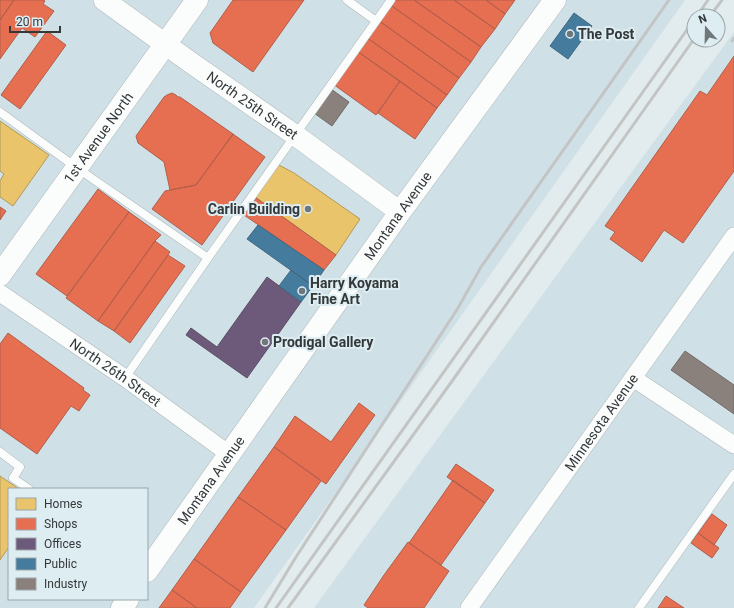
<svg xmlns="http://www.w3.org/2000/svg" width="734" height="608" font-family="Roboto,sans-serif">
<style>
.built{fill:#cfe0e6;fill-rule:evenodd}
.homes{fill:#e9c46a;stroke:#b29a5c}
.shops{fill:#e76f51;stroke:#b15e4a}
.offices{fill:#6d597a;stroke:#5c4f67}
.public{fill:#457b9d;stroke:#40677f}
.industry{fill:#8a817c;stroke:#706b68}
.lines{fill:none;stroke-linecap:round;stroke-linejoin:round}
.service-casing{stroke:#b0b7b9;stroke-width:9}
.minor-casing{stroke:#b0b7b9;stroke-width:18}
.tertiary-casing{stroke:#b0b7b9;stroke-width:22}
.secondary-casing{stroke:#b0b7b9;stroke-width:23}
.service{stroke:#fbfcfc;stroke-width:8}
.minor{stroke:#fbfcfc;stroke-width:17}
.tertiary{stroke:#fbfcfc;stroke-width:21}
.secondary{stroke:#fbfcfc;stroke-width:22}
.rail{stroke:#c3c5c5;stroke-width:3}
.poi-dot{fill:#707779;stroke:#deedf2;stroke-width:1.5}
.labels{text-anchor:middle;stroke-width:4;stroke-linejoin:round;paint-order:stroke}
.poi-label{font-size:14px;font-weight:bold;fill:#33383a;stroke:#deedf2;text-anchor:start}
.street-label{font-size:14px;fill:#33383a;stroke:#deedf2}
</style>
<rect width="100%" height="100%" fill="#e2ebee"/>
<!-- built -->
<path class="built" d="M 0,0 L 685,0 L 254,608 L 0,608 ZM 9,489 L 147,489 L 147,599 L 9,599 Z
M 734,32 L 734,608 L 314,608 Z"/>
<!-- homes -->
<path class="homes" d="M 0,121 L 49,155 L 13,206 L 0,197 L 0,181 L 4,174 L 0,171 Z
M 277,164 L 294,173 L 360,219 L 336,255 L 254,196 Z
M 0,476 L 19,489 L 9,489 L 9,547 L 0,560 Z"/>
<!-- shops -->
<path class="shops" d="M 0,0 L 14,0 L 0,20 Z
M 14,0 L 43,0 L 45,1 L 43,4 L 54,11 L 35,37 L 22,28 L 0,59 L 0,20 Z
M 233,0 L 304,0 L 253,72 L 213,43 L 210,33 Z
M 392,0 L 414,0 L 481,47 L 471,62 L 389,4 Z
M 414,0 L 454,0 L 495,29 L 481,47 Z
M 454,0 L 486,0 L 505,14 L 495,29 Z
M 486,0 L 515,0 L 505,14 Z
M 389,4 L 471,62 L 459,78 L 378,20 Z
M 378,20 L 459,78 L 447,95 L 366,37 Z
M 47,31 L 66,45 L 20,109 L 1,95 Z
M 366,37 L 447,95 L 437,108 L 357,51 Z
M 357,51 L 400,81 L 376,115 L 333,84 Z
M 734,56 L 734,171 L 683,243 L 664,230 L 642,262 L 610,239 L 615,232 L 605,226 L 700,91 L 707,95 Z
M 400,81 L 437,108 L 415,139 L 378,113 Z
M 172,93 L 176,95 L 178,97 L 180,97 L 233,134 L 196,185 L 170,190 L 164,162 L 138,143 L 136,136 L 164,97 L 167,95 Z
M 233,134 L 265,157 L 202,245 L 152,209 L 165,191 L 196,185 Z
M 98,189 L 129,212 L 67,296 L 36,274 Z
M 256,198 L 336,255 L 324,270 L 244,215 Z
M 0,207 L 6,211 L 0,220 Z
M 129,212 L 161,235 L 155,241 L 98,321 L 66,298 Z
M 155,241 L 170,252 L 114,331 L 98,321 Z
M 168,255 L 185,266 L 130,343 L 114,331 Z
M 8,333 L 84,388 L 83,390 L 90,395 L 79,411 L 71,406 L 37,454 L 0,428 L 0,344 Z
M 359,403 L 375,415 L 326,484 L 274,447 L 295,416 L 331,442 Z
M 274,447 L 321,481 L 286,530 L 238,497 Z
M 456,464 L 494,490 L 485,503 L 447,477 Z
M 453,480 L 485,503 L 441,565 L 409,543 Z
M 238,497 L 286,530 L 241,592 L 194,559 Z
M 712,514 L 727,525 L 714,545 L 698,533 Z
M 698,533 L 719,548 L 712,558 L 691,543 Z
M 408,542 L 449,571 L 424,608 L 368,608 L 364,605 L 384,575 Z
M 194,559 L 241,592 L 230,608 L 197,608 L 172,590 Z
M 172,590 L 197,608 L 159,608 Z
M 666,596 L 684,608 L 658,608 Z"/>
<!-- offices -->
<path class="offices" d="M 267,277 L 301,302 L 247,378 L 186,335 L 191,328 L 217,347 Z"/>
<!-- public -->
<path class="public" d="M 574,13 L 592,26 L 568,59 L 550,46 Z
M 258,225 L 324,270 L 313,286 L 247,239 Z
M 291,270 L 313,286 L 301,302 L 279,286 Z"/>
<!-- industry -->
<path class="industry" d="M 331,89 L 349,102 L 332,126 L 314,113 Z
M 685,351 L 734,385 L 734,414 L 671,370 Z"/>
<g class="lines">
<!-- service casing -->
<g class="service-casing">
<path id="service" d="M 347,0 L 376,21
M 0,112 L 77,168 L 208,258
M 125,378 L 208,258 L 391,0
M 0,452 L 20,467 L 13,478 L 29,489
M 639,608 L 734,474"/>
</g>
<!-- minor casing -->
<g class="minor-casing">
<g id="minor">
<path id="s1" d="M 0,293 L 125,378 L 229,454"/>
<path d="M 633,378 L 734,445"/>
<path id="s2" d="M 469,608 L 734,236"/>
</g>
</g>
<!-- tertiary casing -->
<g class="tertiary-casing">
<g id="tertiary">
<path id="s3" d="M 104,0 L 190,62 L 295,135 L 400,212"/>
</g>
</g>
<!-- secondary casing -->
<g class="secondary-casing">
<g id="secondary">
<path id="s4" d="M 0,275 L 197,0"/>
<path id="s5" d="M 147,571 L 400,212 L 555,0"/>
<path d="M 122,608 L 128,599"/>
</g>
</g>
<!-- service -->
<use href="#service" class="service"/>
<!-- minor -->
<use href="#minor" class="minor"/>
<!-- tertiary -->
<use href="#tertiary" class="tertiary"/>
<!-- secondary -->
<use href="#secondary" class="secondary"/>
<!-- rail -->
<path class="rail" d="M 697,16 L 708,0
M 710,16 L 722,0
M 732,41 L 734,38
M 265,608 L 296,557 L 458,308 L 481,267 L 669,0
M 276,608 L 694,20
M 288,608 L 450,384 L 694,39"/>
</g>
<!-- markers -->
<g class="poi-dot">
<circle cx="570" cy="34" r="4"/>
<circle cx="308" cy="209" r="4"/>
<circle cx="302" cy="291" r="4"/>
<circle cx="265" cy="342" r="4"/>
</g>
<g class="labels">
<!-- poi labels -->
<g class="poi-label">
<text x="578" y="39">The Post</text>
<text x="300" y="214" text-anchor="end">Carlin Building</text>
<text x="310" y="288">Harry Koyama<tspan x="310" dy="16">Fine Art</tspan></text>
<text x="273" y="347">Prodigal Gallery</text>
</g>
<!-- street labels -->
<g class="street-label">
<text dy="5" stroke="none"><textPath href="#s3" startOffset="182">North 25th Street</textPath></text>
<text dy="5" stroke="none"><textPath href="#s4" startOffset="169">1st Avenue North</textPath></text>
<text dy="5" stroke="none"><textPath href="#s5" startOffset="435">Montana Avenue</textPath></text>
<text dy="5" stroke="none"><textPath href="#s1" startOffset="140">North 26th Street</textPath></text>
<text dy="5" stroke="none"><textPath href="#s2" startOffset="228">Minnesota Avenue</textPath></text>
<text dy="5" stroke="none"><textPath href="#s5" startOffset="111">Montana Avenue</textPath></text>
</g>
</g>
<!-- legend -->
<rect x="8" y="488" width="140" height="112" fill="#deedf2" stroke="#9aa5a8"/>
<rect x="16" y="498" width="20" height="12" fill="#e9c46a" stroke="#9aa5a8"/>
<text x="44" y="508" font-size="12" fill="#33383a">Homes</text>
<rect x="16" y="518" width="20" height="12" fill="#e76f51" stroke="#9aa5a8"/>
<text x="44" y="528" font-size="12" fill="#33383a">Shops</text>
<rect x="16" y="538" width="20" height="12" fill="#6d597a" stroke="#9aa5a8"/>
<text x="44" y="548" font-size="12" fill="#33383a">Offices</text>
<rect x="16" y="558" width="20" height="12" fill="#457b9d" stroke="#9aa5a8"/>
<text x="44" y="568" font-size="12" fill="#33383a">Public</text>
<rect x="16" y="578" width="20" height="12" fill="#8a817c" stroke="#9aa5a8"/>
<text x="44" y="588" font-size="12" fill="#33383a">Industry</text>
<!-- north arrow -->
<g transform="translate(706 28) rotate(340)"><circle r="19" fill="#deedf2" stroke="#9aa5a8"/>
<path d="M0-3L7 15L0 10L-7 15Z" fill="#707779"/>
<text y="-6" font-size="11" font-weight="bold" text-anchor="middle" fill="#33383a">N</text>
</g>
<!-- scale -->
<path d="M10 26v6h50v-6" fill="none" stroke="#33383a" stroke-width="2"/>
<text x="16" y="26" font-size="12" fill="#33383a" stroke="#deedf2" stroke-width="3" paint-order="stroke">20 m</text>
</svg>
